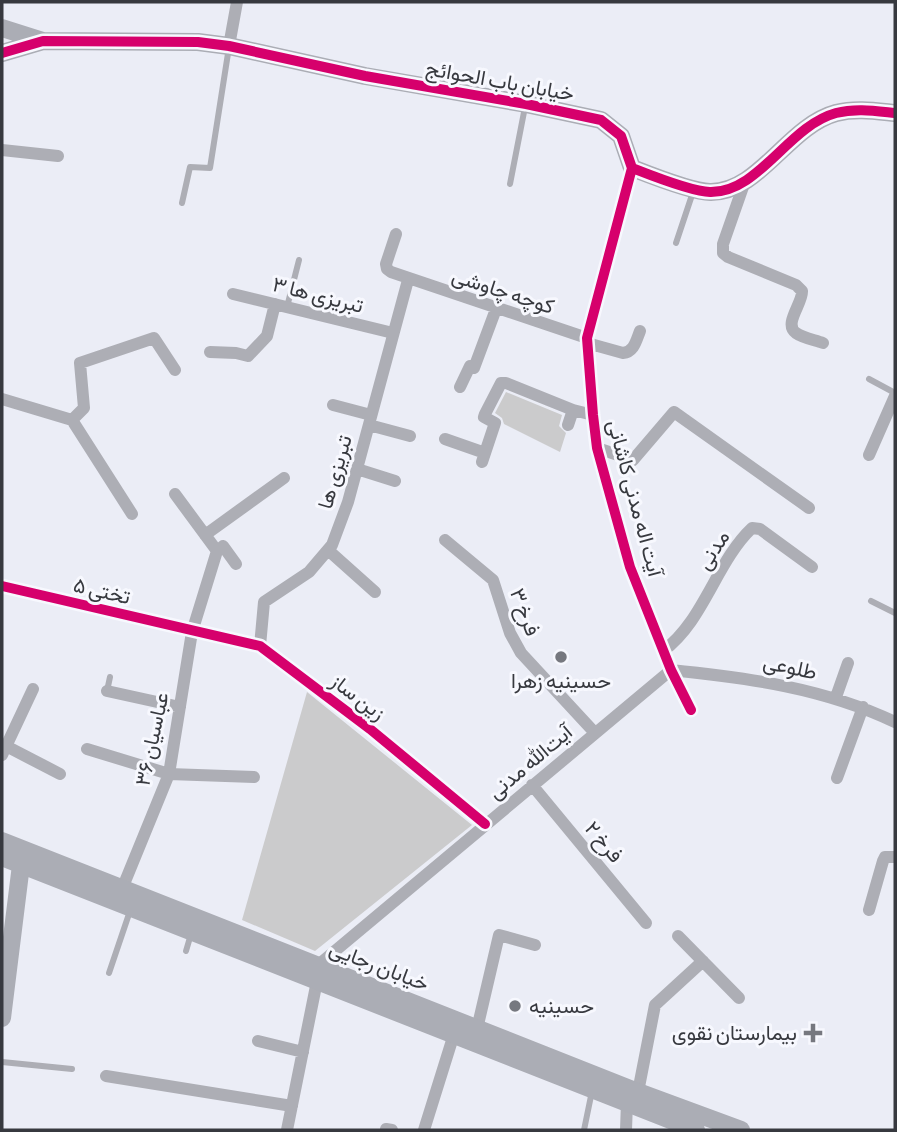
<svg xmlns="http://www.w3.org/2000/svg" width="897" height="1132" font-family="'Sofia Sans Condensed',Vazirmatn,sans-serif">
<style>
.building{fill:#cbcbcc}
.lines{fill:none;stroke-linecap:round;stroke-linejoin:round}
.lane{stroke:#adaeb5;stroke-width:6}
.street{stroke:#adaeb5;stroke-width:12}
.secondary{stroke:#abadb5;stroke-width:18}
.cycleway-casing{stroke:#f7f8fe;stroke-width:15}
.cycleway{stroke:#d6006c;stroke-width:10}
.poi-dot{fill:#76787f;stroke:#f7f8fe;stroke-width:2.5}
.labels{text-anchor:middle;stroke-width:6;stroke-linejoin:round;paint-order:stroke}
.street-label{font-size:21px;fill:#37393f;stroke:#f7f8fe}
.poi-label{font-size:21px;fill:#37393f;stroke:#f7f8fe}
</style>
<rect width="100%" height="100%" fill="#ebedf6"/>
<!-- building -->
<path class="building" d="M 506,392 L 562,415 L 559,426 L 566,433 L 560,452 L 504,424 L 502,418 L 495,413 Z
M 307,692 L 472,825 L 315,951 L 242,920 Z"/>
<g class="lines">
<!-- lane -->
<path class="lane" d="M 510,184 L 525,107
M 182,203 L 190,167 L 210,168 L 229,47
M 676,243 L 693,192
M 287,307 L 299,260
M 869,379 L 895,393
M 871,601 L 895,613
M 107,691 L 110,677
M 186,951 L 191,934
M 109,973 L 131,908
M 2,1062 L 72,1069
M 584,1130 L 592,1091"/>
<!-- street -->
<path class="street" d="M 229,46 L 237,2
M 2,150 L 58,156
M 632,168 L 587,338 L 593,415 L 597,448 L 630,567 L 671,670 L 691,710
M 744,184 L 723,244 L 723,253 L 728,257 L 796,285 L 802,291 C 803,303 783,324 796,333 C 803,338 815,340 823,343
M 396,234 L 386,264 L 387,269 L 391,272 L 587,338
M 233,294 L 393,333
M 587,343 L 623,353 C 634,352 636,341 640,331
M 210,352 L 236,353 L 248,356 L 267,336 L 275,304
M 460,387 L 470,366 L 474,368 L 496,309
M 2,399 L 72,420 L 132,514
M 333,405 L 371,415
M 72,420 L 84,408 L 80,363 L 154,338 L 175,370
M 369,425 L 410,436
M 568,425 L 573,410
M 445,439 L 485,453
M 597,448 L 633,460 L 674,412 L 809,508
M 869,455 L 895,396
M 482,462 L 495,423 L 484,417 L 485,414 L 501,383 L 506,383 L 573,410 L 593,415
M 357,469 L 395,481
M 205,535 L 284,478
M 445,540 L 493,580 L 510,633 L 521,653 L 595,733
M 328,550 L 375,592
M 217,551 L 223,546 L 236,564
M 2,586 L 260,646 L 370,729 L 485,824
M 260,646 L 264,602 L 309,572 L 332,545 L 348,502 L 408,280
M 663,651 C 704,621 716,562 752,528 L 760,529 L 812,567
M 671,670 C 749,678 824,688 895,722
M 107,691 L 180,707
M 836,697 L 848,663
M 6,746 L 60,774
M 87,749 L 169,774 L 254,777
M 2,755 L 33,689
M 837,778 L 863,707
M 532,785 L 646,923
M 122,889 L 169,774 L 192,632 L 217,551 L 175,494
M 869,910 L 883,861 L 885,857 L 895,857
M 678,936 L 739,998
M 317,966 L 671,670
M 477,1029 L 499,935 L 535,945
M 258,1041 L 303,1052
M 106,1076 L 292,1106
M 638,1092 L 655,1005 L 703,961
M 386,1129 L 392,1130
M 287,1130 L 317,981
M 424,1130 L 454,1034
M 626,1130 L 627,1102"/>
<!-- secondary -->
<path class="secondary" d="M 2,28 L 43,41
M 2,53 L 43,41 L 198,42 L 229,46 L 365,76 L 526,104 L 601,120 L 621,136 L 632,168 C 650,175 692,192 710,192 C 759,193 788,126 836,113 C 856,108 875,111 895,113
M 2,841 L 638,1092 L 741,1130
M 2,857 L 696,1130
M 2,1018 L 21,865"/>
<!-- cycleway casing -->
<g class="cycleway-casing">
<path id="cycleway" d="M 2,53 L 43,41 L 198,42 L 229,46 L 365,76 L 526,104 L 601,120 L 621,136 L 632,168 C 650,175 692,192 710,192 C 759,193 788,126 836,113 C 856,108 875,111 895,113
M 632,168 L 587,338 L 593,415 L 597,448 L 630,567 L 671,670 L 691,710
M 2,586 L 260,646 L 370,729 L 485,824"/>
</g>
<!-- cycleway -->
<use href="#cycleway" class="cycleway"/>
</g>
<!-- markers -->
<g class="poi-dot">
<circle cx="561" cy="657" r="7"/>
<circle cx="515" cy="1006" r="7"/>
<path d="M809.5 1022.5h7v7h7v7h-7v7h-7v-7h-7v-7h7z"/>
</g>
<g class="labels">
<!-- street labels -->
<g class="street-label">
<text transform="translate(500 81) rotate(10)" y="7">خیابان باب الحوائج</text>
<text transform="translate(503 291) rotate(18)" y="7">کوچه چاوشی</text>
<text transform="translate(318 295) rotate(14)" y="7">تبریزی ها ۳</text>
<text transform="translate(335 472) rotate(-74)" y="7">تبریزی ها</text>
<text transform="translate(635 498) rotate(75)" y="7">آیت اله مدنی کاشانی</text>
<text transform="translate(713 550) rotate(-57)" y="7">مدنی</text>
<text transform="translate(102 591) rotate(13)" y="7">تختی ۵</text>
<text transform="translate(525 612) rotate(69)" y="7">فرخ ۳</text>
<text transform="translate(790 667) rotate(12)" y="7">طلوعی</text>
<text transform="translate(358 697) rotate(37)" y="7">زین ساز</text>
<text transform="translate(152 739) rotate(-78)" y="7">عباسیان ۳۶</text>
<text transform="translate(530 762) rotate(-40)" y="7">آیت‌الله مدنی</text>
<text transform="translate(604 842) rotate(50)" y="7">فرخ ۲</text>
<text transform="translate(379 966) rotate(21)" y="7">خیابان رجایی</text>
</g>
<!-- poi labels -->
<g class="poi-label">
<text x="561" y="688">حسینیه زهرا</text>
<text x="529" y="1013" text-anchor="start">حسینیه</text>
<text x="797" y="1040" text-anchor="end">بیمارستان نقوی</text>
</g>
</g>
<!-- border -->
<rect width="897" height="1132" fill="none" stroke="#37393f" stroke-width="7"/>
</svg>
